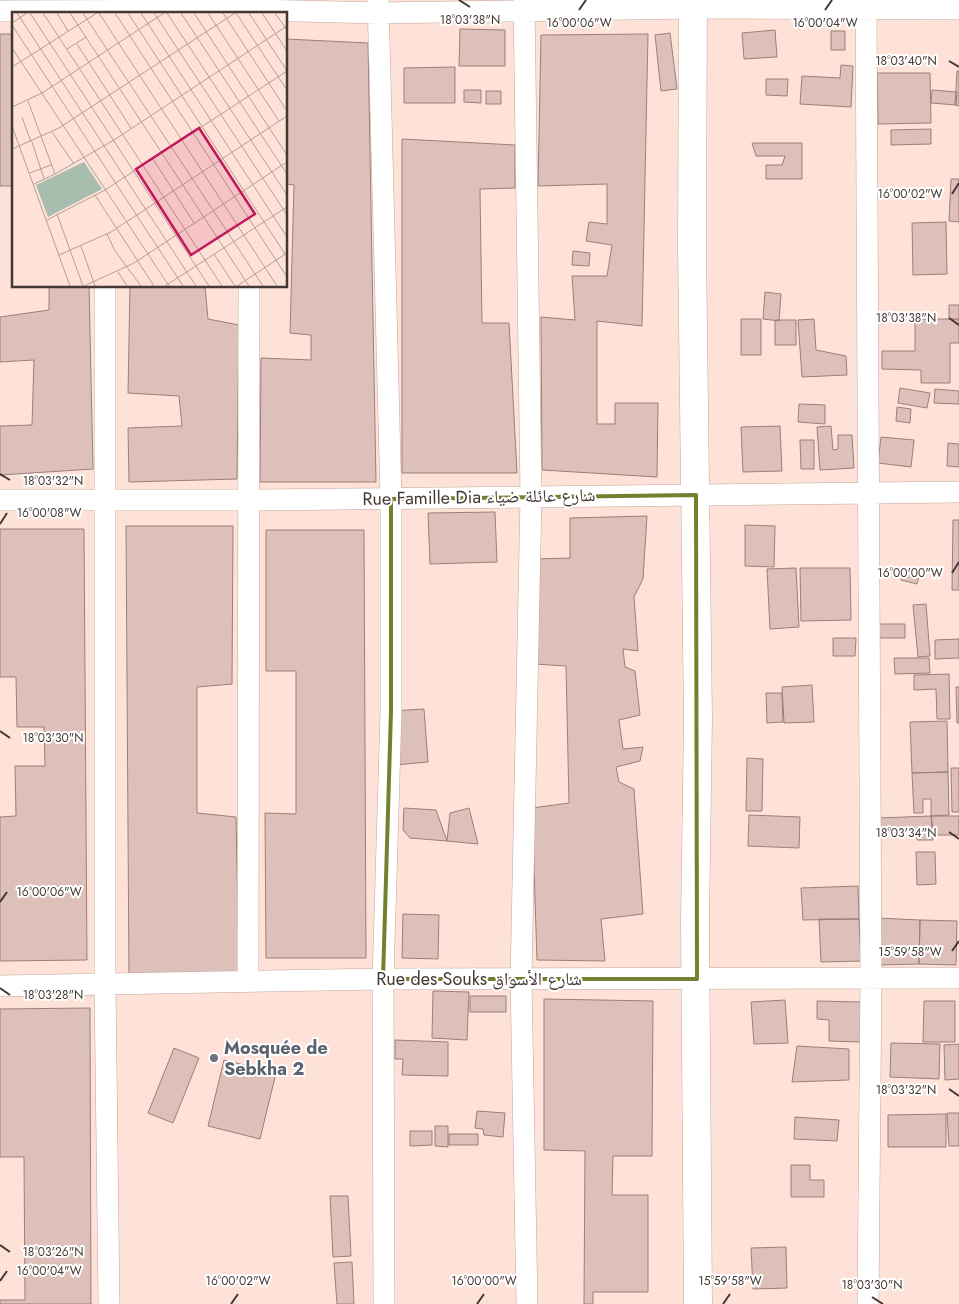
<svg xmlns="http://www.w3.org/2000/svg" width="959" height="1304" font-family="Jost,'Noto Naskh Arabic',sans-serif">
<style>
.building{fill:#dec0ba;stroke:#9b7f79}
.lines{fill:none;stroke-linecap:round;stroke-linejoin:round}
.street-casing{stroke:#c0a69b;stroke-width:22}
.secondary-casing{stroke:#c0a69b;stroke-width:29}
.street{stroke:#fff;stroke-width:21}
.secondary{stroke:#fff;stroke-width:28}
.marked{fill:none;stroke:#73802e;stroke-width:4;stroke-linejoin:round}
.ticks{fill:none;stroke:#433834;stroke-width:2}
.worship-dot{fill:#6b7280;stroke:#fff;stroke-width:2}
.labels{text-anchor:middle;stroke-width:4;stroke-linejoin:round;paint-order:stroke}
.street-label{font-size:18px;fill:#433834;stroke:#fff}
.worship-label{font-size:18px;font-weight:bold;fill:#5b616d;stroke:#fff;text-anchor:start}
.inset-road{fill:none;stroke:#b49e96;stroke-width:1}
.view{fill:#c2185b;fill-opacity:0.15;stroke:#c2185b;stroke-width:2.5}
.inset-edge{fill:none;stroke:#433834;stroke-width:2.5}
.ticks-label{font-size:12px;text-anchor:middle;fill:#433834;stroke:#fff;stroke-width:4;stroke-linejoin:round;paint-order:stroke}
</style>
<rect width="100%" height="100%" fill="#ffe2d7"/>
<!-- building -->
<path class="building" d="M 460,29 L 505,30 L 505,66 L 459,66 Z
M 775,30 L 777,57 L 744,59 L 742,33 Z
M 831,31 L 845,31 L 845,50 L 831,50 Z
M 670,33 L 677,89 L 661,91 L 655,35 Z
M 0,34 L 14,34 L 14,186 L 0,186 Z
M 648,34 L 642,326 L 597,321 L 597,424 L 615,424 L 615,403 L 658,403 L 657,477 L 542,470 L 541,317 L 575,320 L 572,276 L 607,276 L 612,245 L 586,241 L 589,222 L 607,224 L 607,184 L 538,186 L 541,35 Z
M 286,39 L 368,43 L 376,482 L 260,482 L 261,358 L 311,360 L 311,335 L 290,333 L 294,185 L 286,184 Z
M 841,65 L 853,66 L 851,107 L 800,104 L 802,76 L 840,78 Z
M 455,67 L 455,103 L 404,103 L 404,68 Z
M 957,71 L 959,71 L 959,106 L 955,105 Z
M 877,73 L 930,73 L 931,123 L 878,124 Z
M 766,79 L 788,79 L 787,96 L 766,95 Z
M 464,90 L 481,90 L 481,103 L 464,102 Z
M 932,90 L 957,92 L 956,105 L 931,103 Z
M 486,91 L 501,91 L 501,104 L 486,104 Z
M 931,129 L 931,144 L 891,145 L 891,130 Z
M 402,139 L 515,145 L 515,188 L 480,189 L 482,323 L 509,323 L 517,473 L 402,473 Z
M 752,143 L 802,143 L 802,179 L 766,179 L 766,165 L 782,165 L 785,156 L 756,156 Z
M 951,179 L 959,179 L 959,222 L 949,221 Z
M 946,222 L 947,274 L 913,275 L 912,223 Z
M 573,251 L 590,253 L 589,266 L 572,265 Z
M 49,286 L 89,286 L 93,469 L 0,475 L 0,426 L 32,425 L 34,360 L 0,362 L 0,317 L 49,310 Z
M 130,286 L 205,286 L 208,319 L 239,325 L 237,479 L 129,482 L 128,428 L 182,426 L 179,396 L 128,393 Z
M 765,292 L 781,294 L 779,321 L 763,319 Z
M 949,305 L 959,305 L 959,320 L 949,319 Z
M 741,319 L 761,319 L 761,355 L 741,355 Z
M 814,319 L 816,350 L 846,356 L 847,375 L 802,377 L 798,320 Z
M 915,319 L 959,319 L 959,343 L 950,343 L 950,383 L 921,383 L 921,370 L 882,369 L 882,351 L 915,351 Z
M 775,320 L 796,320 L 796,345 L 775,345 Z
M 900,388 L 930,393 L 927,408 L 898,403 Z
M 935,389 L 959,391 L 959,404 L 934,403 Z
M 799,404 L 825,405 L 825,424 L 798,422 Z
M 897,407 L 911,409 L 910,423 L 896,421 Z
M 780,426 L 782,471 L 743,472 L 741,427 Z
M 831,426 L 833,450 L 838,449 L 838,435 L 852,435 L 854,468 L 820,470 L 817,427 Z
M 881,437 L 914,440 L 911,467 L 878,463 Z
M 800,440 L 814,440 L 814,469 L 801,469 Z
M 948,443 L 959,444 L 959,467 L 947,466 Z
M 495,512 L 497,562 L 430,564 L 428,513 Z
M 647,516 L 643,579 L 634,597 L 638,651 L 623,649 L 625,667 L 635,671 L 640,715 L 619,720 L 623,749 L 643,747 L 640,761 L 616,767 L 619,782 L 634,789 L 643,914 L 601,919 L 605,961 L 537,960 L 532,808 L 569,803 L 566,666 L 535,664 L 535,559 L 570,558 L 570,518 Z
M 953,520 L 959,520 L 959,590 L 952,590 Z
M 745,525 L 775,526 L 774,567 L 745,566 Z
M 126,526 L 233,526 L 232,684 L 197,687 L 197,813 L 236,817 L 239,973 L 129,980 Z
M 0,529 L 84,529 L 87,960 L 0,961 L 0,817 L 16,816 L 15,766 L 45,766 L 44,727 L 17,727 L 16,677 L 0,677 Z
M 266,530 L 364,530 L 366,958 L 266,958 L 265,813 L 296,814 L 296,671 L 266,671 Z
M 796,568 L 799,627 L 770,629 L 767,569 Z
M 800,568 L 850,568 L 851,620 L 801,621 Z
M 904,569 L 920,573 L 917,584 L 901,580 Z
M 926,604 L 930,656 L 918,657 L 913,605 Z
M 878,624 L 905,624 L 905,638 L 878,638 Z
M 833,638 L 856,638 L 855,656 L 833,656 Z
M 959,639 L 959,658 L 935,659 L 935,640 Z
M 894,658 L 929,658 L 930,673 L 895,674 Z
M 949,674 L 950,719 L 937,719 L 936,689 L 914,690 L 914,675 Z
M 812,685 L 814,722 L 784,723 L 782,687 Z
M 956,687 L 959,687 L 959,723 L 957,723 Z
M 766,693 L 782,693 L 783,722 L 767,723 Z
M 424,709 L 428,762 L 395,765 L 391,711 Z
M 947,721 L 948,772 L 912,773 L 910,722 Z
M 747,758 L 763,759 L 762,811 L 746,811 Z
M 951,768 L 959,768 L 959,812 L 952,812 Z
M 948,772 L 949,815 L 931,816 L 931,799 L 923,799 L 923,813 L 914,813 L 912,773 Z
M 404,808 L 436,810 L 447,841 L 410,838 L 403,830 Z
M 469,808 L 478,844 L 447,841 L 450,813 Z
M 749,815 L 800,817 L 799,848 L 748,846 Z
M 931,816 L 959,816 L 959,835 L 934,835 Z
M 931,816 L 933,840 L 917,840 L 917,831 L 878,833 L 877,818 Z
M 916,852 L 935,852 L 936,884 L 917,885 Z
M 858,886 L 859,919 L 803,920 L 801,888 Z
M 403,914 L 439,915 L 438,959 L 402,958 Z
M 878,918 L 920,920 L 919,964 L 877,965 Z
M 819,919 L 859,919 L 861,961 L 821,962 Z
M 920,920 L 957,921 L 956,965 L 919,964 Z
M 433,991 L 469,992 L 467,1040 L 432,1038 Z
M 470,996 L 506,996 L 506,1012 L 470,1012 Z
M 544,999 L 653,1001 L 652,1156 L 613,1156 L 612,1195 L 648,1195 L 648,1292 L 593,1292 L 593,1304 L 584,1304 L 585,1151 L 544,1150 Z
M 785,1000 L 788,1043 L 754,1044 L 751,1002 Z
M 817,1001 L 861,1002 L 861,1042 L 829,1041 L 829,1020 L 817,1019 Z
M 924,1001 L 955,1001 L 955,1042 L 923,1042 Z
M 90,1008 L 91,1304 L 0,1304 L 0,1300 L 25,1300 L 24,1157 L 0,1157 L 0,1009 Z
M 395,1040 L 448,1042 L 448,1076 L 402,1075 L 403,1059 L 395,1059 Z
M 891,1043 L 940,1044 L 939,1079 L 890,1077 Z
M 959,1044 L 959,1079 L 945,1080 L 944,1045 Z
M 797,1046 L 849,1049 L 849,1080 L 792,1082 Z
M 174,1048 L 199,1058 L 173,1123 L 148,1113 Z
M 224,1060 L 276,1073 L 260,1139 L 208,1126 Z
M 477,1111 L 505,1113 L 503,1137 L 484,1135 L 483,1129 L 475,1128 Z
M 947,1113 L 959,1113 L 959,1146 L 949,1146 Z
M 946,1114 L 946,1147 L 888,1147 L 888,1115 Z
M 795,1117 L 839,1120 L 837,1141 L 794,1139 Z
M 435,1126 L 448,1126 L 448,1147 L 435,1146 Z
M 410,1131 L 432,1131 L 432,1145 L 410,1146 Z
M 449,1134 L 478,1134 L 478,1145 L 449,1145 Z
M 791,1165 L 810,1165 L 810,1180 L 824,1180 L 824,1197 L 791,1197 Z
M 330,1196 L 348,1196 L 351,1256 L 333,1257 Z
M 786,1247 L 787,1288 L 753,1289 L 751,1248 Z
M 352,1262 L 354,1304 L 337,1304 L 334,1263 Z"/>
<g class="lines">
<!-- street casing -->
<g class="street-casing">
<path id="street" d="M 378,0 L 391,499 L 391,711 L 383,979 L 384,1304
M 524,0 L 531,496 L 521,979 L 527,1304
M 866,0 L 871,978 L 868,1304
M 0,11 L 258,10 L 378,13 L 693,8 L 959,9
M 105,286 L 105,984 L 109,1304
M 0,500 L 260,500 L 959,492
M 248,981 L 249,286
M 0,986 L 383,979 L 959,978"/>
</g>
<!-- secondary casing -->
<g class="secondary-casing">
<path id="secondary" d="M 693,0 L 692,247 L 698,719 L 695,923 L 698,1304"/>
</g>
<!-- street -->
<use href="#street" class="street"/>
<!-- secondary -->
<use href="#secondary" class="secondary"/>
</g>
<!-- marked area -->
<path class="marked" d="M 696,495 L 697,979 L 383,979 L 391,711 L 391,499 Z"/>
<!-- ticks -->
<path class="ticks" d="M 459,0 L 470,7M 579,10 L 586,0M 825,10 L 832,0M 949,61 L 959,67M 952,194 L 959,183M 949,318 L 959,325M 0,474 L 10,480M 0,524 L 7,513M 952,573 L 959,562M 0,731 L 10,738M 949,832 L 959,839M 0,902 L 7,892M 952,951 L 959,941M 0,988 L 10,995M 949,1089 L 959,1096M 0,1245 L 10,1252M 0,1281 L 7,1271M 872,1297 L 883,1304M 231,1304 L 238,1294M 477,1304 L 484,1294M 723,1304 L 730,1294"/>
<!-- markers -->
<circle class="worship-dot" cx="214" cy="1058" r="5"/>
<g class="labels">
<!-- street labels -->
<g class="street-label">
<text transform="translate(479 497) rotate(-1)" y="6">Rue Famille Dia شارع عائلة ضياء</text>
<text x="479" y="985">Rue des Souks شارع الأسواق</text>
</g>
<!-- worship labels -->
<g class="worship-label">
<text x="224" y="1054">Mosquée de<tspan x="224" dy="21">Sebkha 2</tspan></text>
</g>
</g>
<!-- overview -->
<g transform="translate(12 12)">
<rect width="275" height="275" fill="#ffe2d7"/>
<path d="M 72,150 L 90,177 L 36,205 L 24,173 Z" fill="#a7beaf"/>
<path class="inset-road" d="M 5,1 L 184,274M 18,1 L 197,274M 31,1 L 210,274M 45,1 L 56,19M 58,1 L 237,274M 71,1 L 251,274M 87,1 L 265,274M 103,1 L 275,265M 116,1 L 273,242M 129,1 L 275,225M 142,1 L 275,203M 155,1 L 275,183M 169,1 L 275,162M 182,1 L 275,143M 196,1 L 267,109M 211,1 L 275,99M 224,1 L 275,78M 237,1 L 275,59M 250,1 L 275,39M 263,1 L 275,18M 0,11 L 15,1M 0,13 L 171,274M 65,32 L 119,116M 0,36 L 157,274M 55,37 L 74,25M 0,55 L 85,1M 16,89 L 43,162 L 22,172M 0,95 L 30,81 L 152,1M 10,105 L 19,130M 0,114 L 58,274M 40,120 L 62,152M 20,130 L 32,167M 0,137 L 47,116 L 223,1M 141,147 L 182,211M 18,161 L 39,153M 43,162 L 102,128 L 275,14M 83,183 L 142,274M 45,202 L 71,274M 35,208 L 93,178 L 275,59M 95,222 L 103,239 L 129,274M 69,234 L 83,274M 202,242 L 223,274M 47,243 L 99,220 L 275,104M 106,260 L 115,274M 72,274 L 122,251 L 275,150M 153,274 L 275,195M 225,274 L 275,241"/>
<path class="view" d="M 187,116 L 243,202 L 179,243 L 124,157 Z"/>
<rect width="275" height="275" class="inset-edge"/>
</g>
<g class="ticks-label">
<text x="470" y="24">18°03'38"N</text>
<text x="579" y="27">16°00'06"W</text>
<text x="825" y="27">16°00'04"W</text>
<text x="906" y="65">18°03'40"N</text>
<text x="910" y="198">16°00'02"W</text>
<text x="906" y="322">18°03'38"N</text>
<text x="53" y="485">18°03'32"N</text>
<text x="49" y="517">16°00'08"W</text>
<text x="910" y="577">16°00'00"W</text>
<text x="53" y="742">18°03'30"N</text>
<text x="906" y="837">18°03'34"N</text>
<text x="49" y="896">16°00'06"W</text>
<text x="910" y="956">15°59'58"W</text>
<text x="53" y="999">18°03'28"N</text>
<text x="906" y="1094">18°03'32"N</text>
<text x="53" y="1256">18°03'26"N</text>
<text x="49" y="1275">16°00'04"W</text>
<text x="238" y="1285">16°00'02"W</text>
<text x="484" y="1285">16°00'00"W</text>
<text x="730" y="1285">15°59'58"W</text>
<text x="872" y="1289">18°03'30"N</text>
</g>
</svg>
